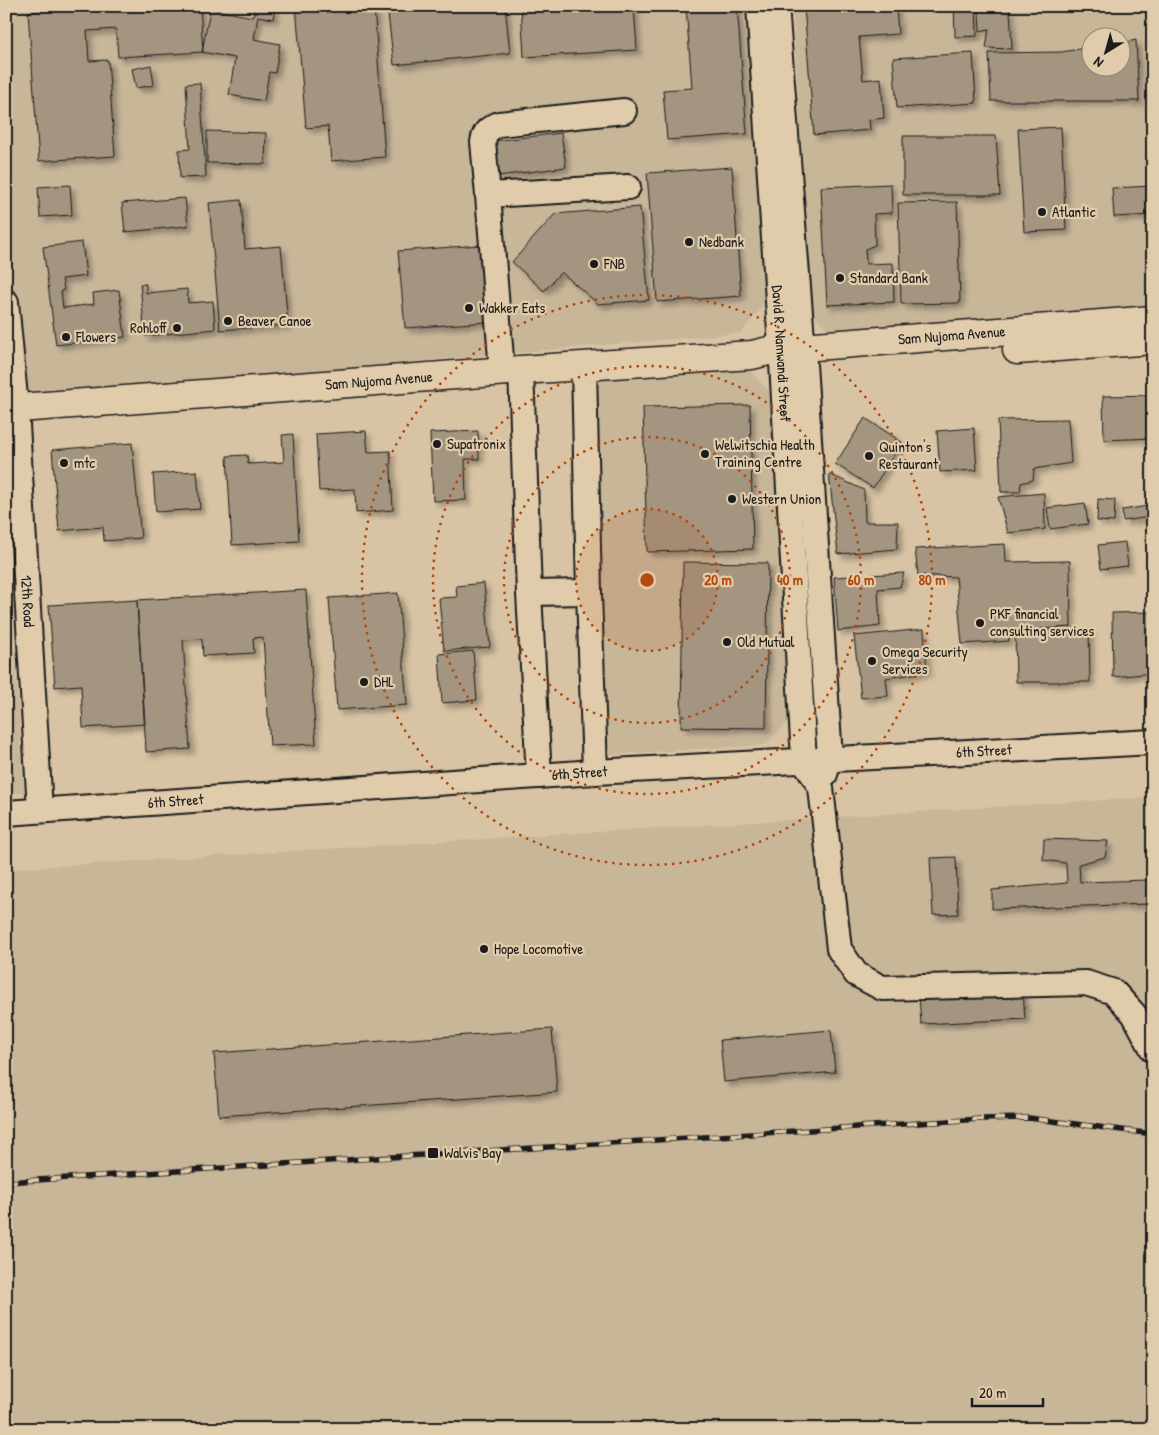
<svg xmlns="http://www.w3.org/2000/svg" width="1159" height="1435" font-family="'Patrick Hand',sans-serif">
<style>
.built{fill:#c8b699;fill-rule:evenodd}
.building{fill:#a3957f;stroke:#1c1c1c;filter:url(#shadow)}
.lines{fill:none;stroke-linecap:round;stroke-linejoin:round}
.minor-casing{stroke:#1c1c1c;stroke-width:28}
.major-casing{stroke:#1c1c1c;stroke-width:31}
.minor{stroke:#e0cbaa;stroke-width:24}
.major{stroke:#e0cbaa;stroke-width:28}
.rail-casing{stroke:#1c1c1c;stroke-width:5.5}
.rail{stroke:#e0cbaa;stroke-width:4;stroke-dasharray:11;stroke-linecap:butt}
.ring{fill:none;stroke:#b54a10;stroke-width:2.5;stroke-dasharray:2.5 5}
.poi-dot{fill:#1c1c1c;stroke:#e0cbaa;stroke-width:2}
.labels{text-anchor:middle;stroke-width:4.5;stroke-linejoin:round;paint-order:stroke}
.poi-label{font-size:15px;fill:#1c1c1c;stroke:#e0cbaa;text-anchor:start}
.street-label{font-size:15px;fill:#1c1c1c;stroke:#e0cbaa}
.centre{fill:#b54a10;stroke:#e0cbaa;stroke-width:2.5}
.ring-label{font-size:15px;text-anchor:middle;font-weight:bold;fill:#b54a10;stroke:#e0cbaa;stroke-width:4.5;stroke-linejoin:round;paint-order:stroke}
</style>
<defs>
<filter id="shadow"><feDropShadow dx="4.5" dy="4.5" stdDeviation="2.5" flood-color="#0004"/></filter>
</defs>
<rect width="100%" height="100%" fill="#d8c4a4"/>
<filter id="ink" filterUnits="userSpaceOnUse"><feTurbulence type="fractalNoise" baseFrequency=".02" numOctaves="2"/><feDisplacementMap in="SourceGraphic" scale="10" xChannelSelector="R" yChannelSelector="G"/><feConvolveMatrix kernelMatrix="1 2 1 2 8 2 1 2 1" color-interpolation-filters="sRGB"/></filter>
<g filter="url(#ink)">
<!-- built -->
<path class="built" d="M 6,6 L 746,6 L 766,302 L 741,333 L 22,396 L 6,201 Z
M 792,6 L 1153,6 L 1153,309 L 829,331 L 813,314 ZM 1092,38 L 1122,38 L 1122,68 L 1092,68 Z
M 746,367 L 774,397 L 791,719 L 765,745 L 604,755 L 592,373 Z
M 6,529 L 24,793 L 6,794 Z
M 1153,797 L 1153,1429 L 6,1429 L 6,869 Z"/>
<!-- building -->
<path class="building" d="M 65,6 L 200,6 L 203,52 L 118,57 L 116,29 L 87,31 L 89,61 L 108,60 L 115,156 L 39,161 L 28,12 L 65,9 Z
M 254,6 L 275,8 L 273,19 L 258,16 L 254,39 L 280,44 L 275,73 L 269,72 L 264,101 L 229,95 L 235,58 L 202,52 L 210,9 L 253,17 Z
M 296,6 L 374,6 L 385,157 L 331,161 L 328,126 L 306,128 Z
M 387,6 L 505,6 L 510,53 L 394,65 Z
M 521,6 L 634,6 L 637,50 L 524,57 Z
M 686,6 L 737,6 L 747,134 L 667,140 L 663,90 L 692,88 Z
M 804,6 L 896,6 L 898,34 L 859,37 L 863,80 L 881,78 L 884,118 L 869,120 L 870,130 L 814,135 Z
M 954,6 L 976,6 L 977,36 L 955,37 Z
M 1010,9 L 1012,49 L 986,48 L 989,29 L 980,31 L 979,11 Z
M 1136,40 L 1139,101 L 991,101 L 989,53 L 1061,52 L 1092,47 L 1092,68 L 1122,68 L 1122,43 Z
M 973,53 L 976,103 L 897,108 L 893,58 Z
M 151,65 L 154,85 L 136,88 L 132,69 Z
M 200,83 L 206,177 L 180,178 L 179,150 L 190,149 L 186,84 Z
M 1061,127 L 1066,230 L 1024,232 L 1018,129 Z
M 207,131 L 266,133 L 265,164 L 207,163 Z
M 561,133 L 566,167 L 498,176 L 493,141 Z
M 903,136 L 996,136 L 1000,195 L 903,195 Z
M 732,167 L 741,296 L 657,302 L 647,173 Z
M 891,184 L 892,213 L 874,214 L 875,245 L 865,249 L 866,264 L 893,263 L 894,302 L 827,305 L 821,187 Z
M 70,185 L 72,215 L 40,217 L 38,187 Z
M 1153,186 L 1153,215 L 1114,217 L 1112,188 Z
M 185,198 L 188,226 L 125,232 L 122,203 Z
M 241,200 L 245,249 L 281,246 L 288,325 L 220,330 L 209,203 Z
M 957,202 L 960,303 L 901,304 L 898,203 Z
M 640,207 L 649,300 L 598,304 L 561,272 L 544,291 L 512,262 L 555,214 Z
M 82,242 L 86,276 L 62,279 L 64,290 L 61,291 L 63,308 L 94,304 L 93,293 L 119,290 L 125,337 L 56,345 L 43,247 Z
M 480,245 L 487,322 L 405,328 L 398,251 Z
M 140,284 L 146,284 L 146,293 L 187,289 L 188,303 L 213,301 L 215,329 L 145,336 Z
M 1153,395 L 1153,438 L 1104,440 L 1103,396 Z
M 750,405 L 753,549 L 647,552 L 643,407 Z
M 865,418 L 902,442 L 873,488 L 835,464 Z
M 1068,419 L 1071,463 L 1034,469 L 1033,480 L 1021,483 L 1020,492 L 1001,492 L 998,420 Z
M 974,428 L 977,470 L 940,472 L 937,431 Z
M 366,431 L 368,452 L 390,451 L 393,510 L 356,513 L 355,489 L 319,491 L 316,434 Z
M 478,431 L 479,459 L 465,459 L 466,500 L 433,501 L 430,433 Z
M 293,434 L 299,541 L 232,545 L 227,456 L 247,455 L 248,464 L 284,462 L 282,435 Z
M 132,443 L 141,538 L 104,541 L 103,527 L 59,531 L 52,450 Z
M 197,471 L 200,509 L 156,512 L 153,474 Z
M 829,474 L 864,490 L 865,522 L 898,522 L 897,549 L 838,554 Z
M 1044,493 L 1045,529 L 1008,533 L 998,497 Z
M 1098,499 L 1115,500 L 1114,522 L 1097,521 Z
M 1085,503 L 1088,524 L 1050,529 L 1047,508 Z
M 1148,506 L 1150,517 L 1123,521 L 1122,510 Z
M 1125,542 L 1128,566 L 1101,569 L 1098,545 Z
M 1005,544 L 1006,562 L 1070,561 L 1071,627 L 1009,631 L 1009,641 L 962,644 L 956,577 L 918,575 L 915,549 Z
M 683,562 L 768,563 L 766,728 L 681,727 Z
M 904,573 L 900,587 L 878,589 L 880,626 L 838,631 L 834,577 Z
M 484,583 L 490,647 L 444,651 L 439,598 L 457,597 L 456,586 Z
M 306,590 L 316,744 L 270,746 L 263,637 L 253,638 L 254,653 L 203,656 L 202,639 L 183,640 L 190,749 L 146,752 L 137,600 Z
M 398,593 L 407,705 L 337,710 L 329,598 Z
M 137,600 L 145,724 L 83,728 L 81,685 L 55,687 L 49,605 Z
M 1153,612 L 1153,673 L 1113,677 L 1112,613 Z
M 924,629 L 927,672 L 886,678 L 888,696 L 861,698 L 854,636 Z
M 1089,630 L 1090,682 L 1016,682 L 1015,631 Z
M 473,651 L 477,700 L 442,703 L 439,654 Z
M 1044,839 L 1108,841 L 1105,857 L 1079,864 L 1080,882 L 1150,880 L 1149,904 L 992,909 L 992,890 L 1067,883 L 1066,863 L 1043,860 Z
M 956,857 L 958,914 L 933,915 L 930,858 Z
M 1023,991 L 1025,1019 L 921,1024 L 919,996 Z
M 552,1029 L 557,1092 L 219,1116 L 214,1053 Z
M 831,1030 L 835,1072 L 724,1082 L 720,1040 Z"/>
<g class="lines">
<!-- minor casing -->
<g class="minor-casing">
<g id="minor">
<path id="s1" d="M 759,6 L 782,363 L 804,760 L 821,788 L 839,949 L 856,974 L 882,988 L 1086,983 L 1114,992 L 1134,1014 L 1153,1050"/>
<path d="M 776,6 L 804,364 L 830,758 L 825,774"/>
<path d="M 488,195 L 483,142 C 485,131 488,129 499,124 L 624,111"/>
<path id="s2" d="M 6,302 L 16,408 L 40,810"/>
<path d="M 584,366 L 589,592 L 595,772"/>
<path d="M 521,370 L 529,593 L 539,776"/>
<path d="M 502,371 L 488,195 L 628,187"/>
<path d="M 529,593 L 589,592"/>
<path id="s3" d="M 6,813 L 595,772 L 1153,742"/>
</g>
</g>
<!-- major casing -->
<g class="major-casing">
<g id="major">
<path d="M 1017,350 L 1153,340"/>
<path id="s4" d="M 6,409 L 521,370 L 752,355 L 781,348 L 802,347 L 1153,320"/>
</g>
</g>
<!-- minor -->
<use href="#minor" class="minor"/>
<!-- major -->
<use href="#major" class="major"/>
<!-- rail casing -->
<g class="rail-casing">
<path id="rail" d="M 6,1182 L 981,1119 L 1029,1118 L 1153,1134"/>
</g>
<!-- rail -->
<use href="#rail" class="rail"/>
</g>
</g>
<!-- distance rings -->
<circle cx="647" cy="580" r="71" fill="#b54a10" fill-opacity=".12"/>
<g class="ring">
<circle cx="647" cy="580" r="71"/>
<circle cx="647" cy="580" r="143"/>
<circle cx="647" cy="580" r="214"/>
<circle cx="647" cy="580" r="285"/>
</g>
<!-- markers -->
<g class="poi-dot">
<circle cx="1042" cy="212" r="5"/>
<circle cx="689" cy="242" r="5"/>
<circle cx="594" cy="264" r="5"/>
<circle cx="840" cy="278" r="5"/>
<circle cx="469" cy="308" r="5"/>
<circle cx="228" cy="321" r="5"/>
<circle cx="177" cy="328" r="5"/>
<circle cx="66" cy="337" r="5"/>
<circle cx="437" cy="444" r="5"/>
<circle cx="705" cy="454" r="5"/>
<circle cx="869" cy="456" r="5"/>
<circle cx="64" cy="463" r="5"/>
<circle cx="732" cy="499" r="5"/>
<circle cx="980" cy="623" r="5"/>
<circle cx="727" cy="642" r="5"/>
<circle cx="872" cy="661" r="5"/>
<circle cx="364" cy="682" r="5"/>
<circle cx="484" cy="949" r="5"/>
<rect x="427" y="1147" width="12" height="12" rx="2.5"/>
</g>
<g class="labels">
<!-- poi labels -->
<g class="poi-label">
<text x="1052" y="217">Atlantic</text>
<text x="699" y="247">Nedbank</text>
<text x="604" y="269">FNB</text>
<text x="850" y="283">Standard Bank</text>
<text x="479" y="313">Wakker Eats</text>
<text x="238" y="326">Beaver Canoe</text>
<text x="167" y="333" text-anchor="end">Rohloff</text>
<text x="76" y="342">Flowers</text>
<text x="447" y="449">Supatronix</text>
<text x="715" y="450">Welwitschia Health<tspan x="715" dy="17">Training Centre</tspan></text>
<text x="879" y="452">Quinton's<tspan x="879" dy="17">Restaurant</tspan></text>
<text x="74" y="468">mtc</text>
<text x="742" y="504">Western Union</text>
<text x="990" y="619">PKF financial<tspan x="990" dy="17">consulting services</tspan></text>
<text x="737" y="647">Old Mutual</text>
<text x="882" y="657">Omega Security<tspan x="882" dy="17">Services</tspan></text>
<text x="374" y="687">DHL</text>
<text x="494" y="954">Hope Locomotive</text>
<text x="444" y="1158">Walvis Bay</text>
</g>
<!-- street labels -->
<g class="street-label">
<text dy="5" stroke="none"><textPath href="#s4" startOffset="949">Sam Nujoma Avenue</textPath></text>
<text dy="5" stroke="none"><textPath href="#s1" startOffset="348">David R. Namwandi Street</textPath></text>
<text dy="5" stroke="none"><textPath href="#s4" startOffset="374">Sam Nujoma Avenue</textPath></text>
<text dy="5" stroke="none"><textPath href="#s2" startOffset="300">12th Road</textPath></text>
<text dy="5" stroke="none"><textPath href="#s3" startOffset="980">6th Street</textPath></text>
<text dy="5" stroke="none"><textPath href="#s3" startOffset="575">6th Street</textPath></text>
<text dy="5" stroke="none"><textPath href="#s3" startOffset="170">6th Street</textPath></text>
</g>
</g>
<circle cx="647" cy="580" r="8" class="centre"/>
<g class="ring-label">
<text x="718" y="585">20 m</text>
<text x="790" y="585">40 m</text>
<text x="861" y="585">60 m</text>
<text x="932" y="585">80 m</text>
</g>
<!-- margin -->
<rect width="1159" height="1435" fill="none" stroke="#e0cbaa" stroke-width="25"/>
<rect x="12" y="12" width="1134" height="1410" fill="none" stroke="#1c1c1c" stroke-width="2" filter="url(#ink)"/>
<!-- north arrow -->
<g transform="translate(1106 52) rotate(217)"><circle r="24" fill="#e0cbaa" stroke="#928571"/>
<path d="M0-4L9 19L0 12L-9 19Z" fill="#1c1c1c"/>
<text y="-8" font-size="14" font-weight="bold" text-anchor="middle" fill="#1c1c1c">N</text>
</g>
<!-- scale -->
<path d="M972 1398v8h71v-8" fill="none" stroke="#1c1c1c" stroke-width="2.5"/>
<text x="979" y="1398" font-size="15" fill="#1c1c1c" stroke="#e0cbaa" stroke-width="4" paint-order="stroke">20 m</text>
</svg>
